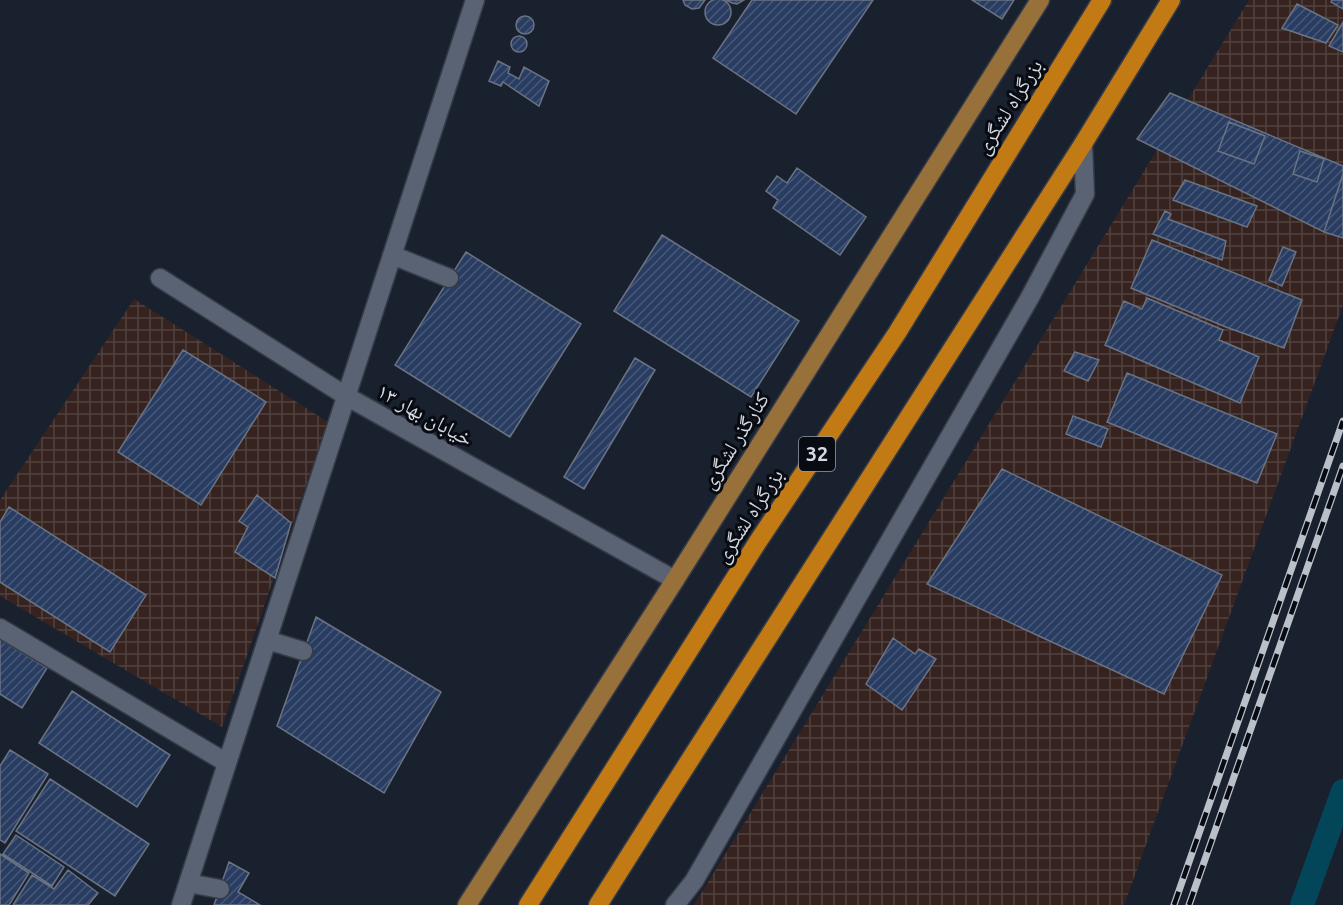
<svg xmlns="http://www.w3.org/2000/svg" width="1343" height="905" font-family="Ubuntu,'Noto Naskh Arabic',sans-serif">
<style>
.industrial{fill:url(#industrial-grid)}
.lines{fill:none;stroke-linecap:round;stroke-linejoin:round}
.canal{stroke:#03465a;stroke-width:24}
.building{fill:url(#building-hatch);stroke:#6a7383;stroke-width:1.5}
.minor-casing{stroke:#363b47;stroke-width:21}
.major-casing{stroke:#363b47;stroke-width:21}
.highway-casing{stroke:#363b47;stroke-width:21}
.minor{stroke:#5a6373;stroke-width:18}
.major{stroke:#98713a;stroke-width:18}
.highway{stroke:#c17a14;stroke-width:18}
.rail-casing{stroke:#bac0c9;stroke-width:7}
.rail{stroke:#080b11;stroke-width:4.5;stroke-dasharray:14;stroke-linecap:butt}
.labels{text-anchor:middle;stroke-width:6;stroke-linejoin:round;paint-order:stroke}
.shield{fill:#080b11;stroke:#969aa3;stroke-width:1.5}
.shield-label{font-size:20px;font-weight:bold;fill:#d3d8e1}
.street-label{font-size:21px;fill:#d3d8e1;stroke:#080b11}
</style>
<defs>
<pattern id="industrial-grid" width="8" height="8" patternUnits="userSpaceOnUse" patternTransform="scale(1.5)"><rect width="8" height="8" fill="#362320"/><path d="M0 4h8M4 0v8" fill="none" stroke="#524240"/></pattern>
<pattern id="building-hatch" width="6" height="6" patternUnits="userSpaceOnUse" patternTransform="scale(1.5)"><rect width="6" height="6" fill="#293d62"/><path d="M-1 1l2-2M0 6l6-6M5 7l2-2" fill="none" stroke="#475878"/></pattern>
</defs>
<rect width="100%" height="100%" fill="#1a212e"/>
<!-- industrial -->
<path class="industrial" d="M 1249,0 L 1343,0 L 1343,305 L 1124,905 L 694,905 Z
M 134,299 L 328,422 L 222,727 L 0,596 L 0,500 Z"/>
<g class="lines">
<!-- canal -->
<path class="canal" d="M 1302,905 L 1343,791"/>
</g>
<!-- building -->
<path class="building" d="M705 12a13 13 0 1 1 26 0a13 13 0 1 1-26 0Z
M 683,0 L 705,0 L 699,8 L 692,9 L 685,5 Z
M 726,0 L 744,0 L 737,4 L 732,3 Z
M 752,0 L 873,0 L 796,114 L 713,58 Z
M 972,0 L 1014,0 L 1002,19 Z
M 1332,0 L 1343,0 L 1343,9 L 1331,2 Z
M 1297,4 L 1338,25 L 1326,43 L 1282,28 Z
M516 25a9 9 0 1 1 18 0a9 9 0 1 1-18 0Z
M 1343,22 L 1343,52 L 1329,46 Z
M511 44a8 8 0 1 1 16 0a8 8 0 1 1-16 0Z
M 498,61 L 510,67 L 508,73 L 519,79 L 524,67 L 549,81 L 539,106 L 503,82 L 501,86 L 489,81 Z
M 1170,93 L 1343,166 L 1343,174 L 1324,232 L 1137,139 Z
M 1229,122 L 1265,136 L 1254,164 L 1218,151 Z
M 1300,151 L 1324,159 L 1317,182 L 1293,174 Z
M 797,168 L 866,217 L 840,255 L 773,208 L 778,200 L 766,191 L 777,176 L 787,183 Z
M 1343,174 L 1343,238 L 1324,232 Z
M 1185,180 L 1257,206 L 1247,227 L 1173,200 Z
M 1165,211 L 1171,214 L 1168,219 L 1226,241 L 1222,260 L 1153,234 Z
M 662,235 L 799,321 L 751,397 L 614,311 Z
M 1152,240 L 1302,300 L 1284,348 L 1226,327 L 1131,288 Z
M 1283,247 L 1296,252 L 1282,286 L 1269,280 Z
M 466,252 L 581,324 L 510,437 L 395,365 Z
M 1147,298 L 1223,330 L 1219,340 L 1259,357 L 1240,403 L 1105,345 L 1124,301 L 1142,309 Z
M 183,350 L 266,402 L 201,505 L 118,452 Z
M 1075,352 L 1099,360 L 1088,381 L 1064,371 Z
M 635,358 L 655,370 L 584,489 L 564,477 Z
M 1127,373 L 1277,434 L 1257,483 L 1107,422 Z
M 1073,416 L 1108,429 L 1101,447 L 1066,434 Z
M 1002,469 L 1222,575 L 1164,694 L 927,584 Z
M 257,495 L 291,523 L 275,578 L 235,552 L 248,527 L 239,521 Z
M 9,507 L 146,595 L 110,652 L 0,582 L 0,522 Z
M 316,617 L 441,692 L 384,793 L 277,726 Z
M 893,638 L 915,654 L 919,649 L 936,659 L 902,710 L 866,684 Z
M 0,639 L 47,668 L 22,708 L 0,694 Z
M 72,691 L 170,755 L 137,807 L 39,743 Z
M 10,750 L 48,774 L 5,843 L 0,840 L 0,766 Z
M 50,779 L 149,844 L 115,896 L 16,831 Z
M 16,835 L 64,867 L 52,886 L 3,854 Z
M 0,854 L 29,873 L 9,905 L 0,905 Z
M 229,862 L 249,873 L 238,892 L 260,905 L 214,905 Z
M 68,870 L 98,893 L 88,905 L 13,905 L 32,875 L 54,889 Z"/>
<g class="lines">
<!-- minor casing -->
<g class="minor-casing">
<path id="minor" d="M 392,255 L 449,278
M 160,278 L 346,396 L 675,580
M 0,628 L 227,763
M 267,640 L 303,651
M 188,883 L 220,889
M 181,905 L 475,0
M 675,905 L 694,881 L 1029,299 L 1085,194 L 1083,144"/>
</g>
<!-- major casing -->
<g class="major-casing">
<path id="major" d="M 467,905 L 675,580 L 1040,0"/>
</g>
<!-- highway casing -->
<g class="highway-casing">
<path id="highway" d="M 528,905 L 757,543 L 897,333 L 1102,0
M 598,905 L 665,799 L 1083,144 L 1171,0"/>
</g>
<!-- minor -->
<use href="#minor" class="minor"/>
<!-- major -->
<use href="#major" class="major"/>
<!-- highway -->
<use href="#highway" class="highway"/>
<!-- rail casing -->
<g class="rail-casing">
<path id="rail" d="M 1174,905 L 1343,421
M 1189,905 L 1343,466"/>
</g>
<!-- rail -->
<use href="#rail" class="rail"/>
</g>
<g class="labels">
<!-- shield labels -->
<rect class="shield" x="799" y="437" width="36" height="34" rx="4.5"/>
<g class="shield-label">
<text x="817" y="461">32</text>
</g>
<!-- street labels -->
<g class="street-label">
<text transform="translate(1009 107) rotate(-58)" y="7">بزرگراه لشگری</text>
<text transform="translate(425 415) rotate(29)" y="7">خیابان بهار ۱۳</text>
<text transform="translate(735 441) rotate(-58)" y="7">کنارگذر لشگری</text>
<text transform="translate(749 516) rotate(-57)" y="7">بزرگراه لشگری</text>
</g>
</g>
</svg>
